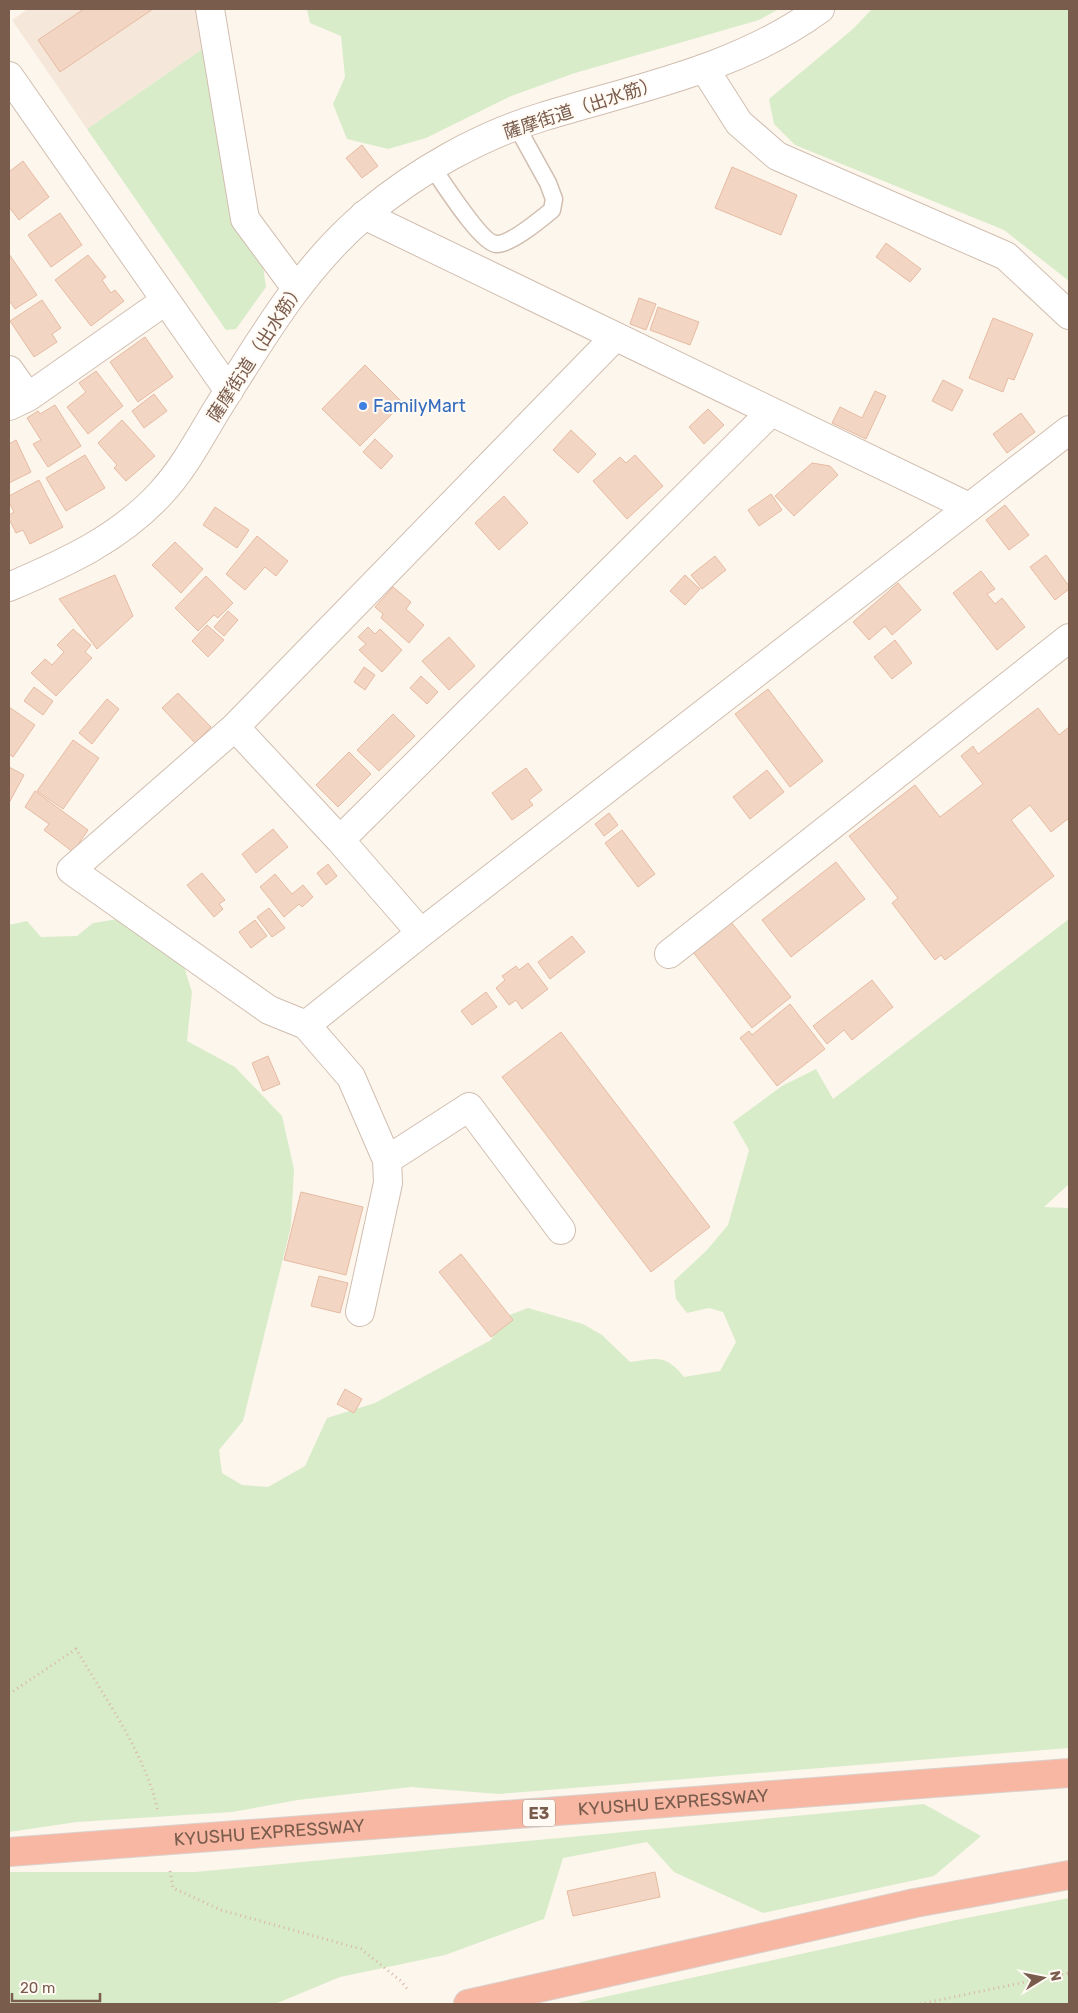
<svg xmlns="http://www.w3.org/2000/svg" width="1078" height="2013" font-family="Rubik,'Noto Sans JP',sans-serif">
<style>
.residential{fill:#f5e8da}
.green{fill:#d8ecc9}
.building{fill:#f3d5c3;stroke:#e6bba3}
.lines{fill:none;stroke-linecap:round;stroke-linejoin:round}
.service-casing{stroke:#d1beb0;stroke-width:19}
.minor-casing{stroke:#d1beb0;stroke-width:30}
.tertiary-casing{stroke:#d1beb0;stroke-width:30}
.motorway-casing{stroke:#dad1cd;stroke-width:30}
.path{stroke:#d9b8a5;stroke-width:3;stroke-dasharray:1 4;stroke-linecap:butt}
.service{stroke:#fff;stroke-width:16}
.minor{stroke:#fff;stroke-width:28}
.tertiary{stroke:#fff;stroke-width:28}
.motorway{stroke:#f7b7a3;stroke-width:28}
.shop-dot{fill:#3f7fe0;stroke:#fffaf3;stroke-width:2}
.labels{text-anchor:middle;stroke-width:4;stroke-linejoin:round;paint-order:stroke}
.shield{fill:#fffaf3;stroke:#a28b7f;stroke-width:1}
.shield-label{font-size:16px;font-weight:bold;fill:#7a5c4d}
.street-label{font-size:18px;fill:#7a5c4d;stroke:#fffaf3}
.shop-label{font-size:18px;fill:#366cbe;stroke:#fffaf3;text-anchor:start}
</style>
<rect width="100%" height="100%" fill="#fdf6ec"/>
<!-- residential -->
<path class="residential" d="M 28,9 L 199,9 L 204,48 L 87,129 L 12,20 Z"/>
<!-- green -->
<path class="green" d="M 307,9 L 779,9 L 759,20 L 575,73 L 511,96 L 426,138 L 388,149 L 347,139 L 333,104 L 345,77 L 341,36 L 310,23 Z
M 872,9 L 1069,9 L 1069,281 L 1004,230 L 795,145 L 774,124 L 769,99 L 853,29 Z
M 204,48 L 232,224 L 262,260 L 266,287 L 236,329 L 226,330 L 87,129 Z
M 124,918 L 181,957 L 192,992 L 187,1041 L 235,1067 L 282,1116 L 294,1169 L 291,1226 L 243,1421 L 219,1450 L 222,1473 L 242,1485 L 268,1487 L 305,1466 L 327,1418 L 375,1403 L 491,1340 L 504,1317 L 528,1308 L 583,1324 L 602,1335 L 630,1362 C 657,1358 666,1354 684,1377 L 720,1371 L 736,1342 L 723,1312 L 709,1308 L 687,1313 L 676,1299 L 674,1281 L 707,1250 L 728,1225 L 749,1150 L 733,1122 L 782,1086 L 816,1069 L 833,1099 L 1069,919 L 1069,1184 L 1044,1207 L 1069,1208 L 1069,1748 L 499,1794 L 411,1787 L 298,1800 L 232,1812 L 77,1822 L 9,1832 L 9,925 L 27,921 L 41,937 L 77,936 L 93,923 Z
M 924,1804 L 981,1836 L 934,1876 L 763,1913 L 674,1872 L 647,1842 L 563,1858 L 544,1919 L 445,1955 L 340,1977 L 275,2004 L 9,2004 L 9,1872 L 195,1872 Z
M 1069,1898 L 1069,2004 L 572,2004 L 956,1920 Z"/>
<!-- building -->
<path class="building" d="M 84,9 L 153,9 L 60,72 L 38,40 Z
M 362,145 L 378,166 L 362,178 L 346,158 Z
M 23,161 L 49,197 L 19,220 L 9,207 L 9,172 Z
M 732,167 L 797,195 L 781,235 L 715,208 Z
M 60,213 L 82,245 L 51,267 L 28,235 Z
M 886,243 L 921,269 L 910,282 L 876,257 Z
M 9,254 L 37,295 L 15,309 L 9,300 Z
M 88,255 L 106,277 L 102,280 L 111,293 L 115,290 L 124,301 L 91,326 L 55,280 Z
M 639,298 L 656,304 L 646,330 L 630,324 Z
M 42,300 L 61,328 L 52,334 L 57,342 L 34,357 L 10,321 Z
M 658,307 L 699,322 L 690,345 L 650,330 Z
M 993,318 L 1033,334 L 1014,380 L 1008,378 L 1003,392 L 969,378 Z
M 145,337 L 173,377 L 138,402 L 110,362 Z
M 365,365 L 403,403 L 360,446 L 322,409 Z
M 96,371 L 123,406 L 88,434 L 67,407 L 86,392 L 79,383 Z
M 943,380 L 963,390 L 952,411 L 932,401 Z
M 875,391 L 886,396 L 866,439 L 832,423 L 840,407 L 862,418 Z
M 154,394 L 167,411 L 144,428 L 132,411 Z
M 55,405 L 81,446 L 48,467 L 33,444 L 41,440 L 27,418 L 38,411 L 40,414 Z
M 708,409 L 724,425 L 704,444 L 689,427 Z
M 1021,413 L 1035,432 L 1007,453 L 993,434 Z
M 122,420 L 155,456 L 126,481 L 114,468 L 117,465 L 98,443 Z
M 571,430 L 596,454 L 578,473 L 553,450 Z
M 375,439 L 393,456 L 381,469 L 363,452 Z
M 16,440 L 31,472 L 9,483 L 9,444 Z
M 85,455 L 105,488 L 66,511 L 46,478 Z
M 635,455 L 663,486 L 627,519 L 593,481 L 620,457 L 626,463 Z
M 812,463 L 830,466 L 838,475 L 794,516 L 775,496 Z
M 39,480 L 63,527 L 30,544 L 23,530 L 16,533 L 9,519 L 9,515 L 14,512 L 9,502 L 9,496 Z
M 771,494 L 782,510 L 759,526 L 748,510 Z
M 504,496 L 528,523 L 499,550 L 475,523 Z
M 1005,505 L 1029,535 L 1009,550 L 986,520 Z
M 215,507 L 249,530 L 237,548 L 203,525 Z
M 257,536 L 288,561 L 276,576 L 265,567 L 245,590 L 226,574 Z
M 175,542 L 203,569 L 181,593 L 152,565 Z
M 1046,555 L 1069,586 L 1069,589 L 1055,600 L 1030,567 Z
M 715,556 L 726,570 L 702,589 L 691,575 Z
M 981,571 L 995,589 L 987,594 L 995,604 L 1002,598 L 1025,627 L 997,650 L 953,593 Z
M 115,575 L 133,616 L 97,649 L 59,599 Z
M 685,575 L 700,589 L 685,605 L 670,591 Z
M 206,576 L 233,603 L 218,618 L 214,615 L 198,631 L 175,608 Z
M 898,583 L 921,610 L 892,635 L 885,626 L 869,640 L 853,622 Z
M 393,587 L 411,602 L 406,609 L 424,625 L 409,643 L 381,618 L 383,614 L 375,607 Z
M 228,611 L 238,620 L 224,636 L 214,627 Z
M 207,625 L 224,640 L 208,657 L 192,641 Z
M 368,627 L 375,634 L 380,629 L 402,650 L 382,672 L 359,650 L 366,644 L 358,637 Z
M 73,629 L 91,645 L 85,652 L 92,658 L 56,696 L 31,673 L 45,659 L 52,665 L 64,652 L 57,645 Z
M 449,637 L 475,666 L 449,690 L 422,661 Z
M 895,640 L 912,663 L 892,679 L 874,657 Z
M 364,667 L 375,675 L 365,690 L 354,682 Z
M 421,676 L 438,692 L 427,704 L 410,688 Z
M 34,687 L 53,701 L 43,715 L 24,701 Z
M 768,689 L 823,761 L 790,787 L 735,714 Z
M 178,693 L 211,727 L 195,743 L 162,708 Z
M 107,699 L 119,709 L 92,744 L 79,733 Z
M 9,707 L 35,725 L 13,757 L 9,754 Z
M 1038,708 L 1059,735 L 1069,727 L 1069,818 L 1051,832 L 1030,805 L 1011,820 L 1054,876 L 945,960 L 941,955 L 935,960 L 892,903 L 898,898 L 849,836 L 915,785 L 940,817 L 983,784 L 961,756 L 973,746 L 978,754 Z
M 393,714 L 415,736 L 379,771 L 357,750 Z
M 73,740 L 99,758 L 63,809 L 37,791 Z
M 349,752 L 371,774 L 338,807 L 316,785 Z
M 9,767 L 24,775 L 9,803 Z
M 526,768 L 542,790 L 529,800 L 533,805 L 512,820 L 492,793 Z
M 767,770 L 784,792 L 750,819 L 733,797 Z
M 35,791 L 88,830 L 73,852 L 44,830 L 49,824 L 25,807 Z
M 609,813 L 618,825 L 604,836 L 595,824 Z
M 273,829 L 288,847 L 256,873 L 242,854 Z
M 622,830 L 655,874 L 638,887 L 605,843 Z
M 836,862 L 865,899 L 791,957 L 762,920 Z
M 328,864 L 337,876 L 326,885 L 317,873 Z
M 202,873 L 225,900 L 219,904 L 223,909 L 214,917 L 187,885 Z
M 275,874 L 292,894 L 303,885 L 313,897 L 302,907 L 299,904 L 284,917 L 260,887 Z
M 269,908 L 285,928 L 272,937 L 257,917 Z
M 255,920 L 267,936 L 251,948 L 239,932 Z
M 731,922 L 791,997 L 752,1028 L 693,952 Z
M 572,936 L 585,952 L 550,979 L 538,962 Z
M 528,963 L 548,989 L 522,1009 L 516,1000 L 509,1005 L 496,988 L 505,980 L 502,976 L 516,966 L 519,970 Z
M 872,980 L 893,1007 L 852,1040 L 844,1030 L 827,1044 L 813,1026 Z
M 486,992 L 497,1007 L 472,1025 L 461,1011 Z
M 790,1004 L 825,1049 L 777,1086 L 740,1038 L 749,1031 L 752,1035 Z
M 561,1032 L 710,1227 L 651,1272 L 502,1077 Z
M 268,1056 L 280,1084 L 263,1091 L 252,1063 Z
M 301,1192 L 363,1207 L 346,1275 L 284,1260 Z
M 461,1254 L 513,1320 L 491,1337 L 439,1272 Z
M 319,1276 L 348,1283 L 340,1313 L 311,1306 Z
M 345,1389 L 362,1399 L 354,1413 L 337,1404 Z
M 655,1872 L 660,1897 L 573,1916 L 567,1891 Z"/>
<g class="lines">
<!-- service casing -->
<g class="service-casing">
<path id="service" d="M 432,167 C 442,181 481,243 496,244 C 510,245 541,219 552,210 L 554,199 L 548,183 L 517,127"/>
</g>
<!-- minor casing -->
<g class="minor-casing">
<path id="minor" d="M 210,9 L 245,219 L 296,288
M 364,215 L 969,507
M 9,370 L 28,397
M 9,406 L 28,397 L 165,301
M 235,727 L 340,840 L 421,933
M 340,840 L 771,412
M 669,954 L 1069,638
M 306,1025 L 421,933 L 1069,430
M 387,1160 L 469,1107 L 561,1230
M 360,1312 L 388,1183 L 387,1160 L 351,1077 L 306,1025 L 269,1010 L 71,870 L 235,727 L 615,337"/>
</g>
<!-- tertiary casing -->
<g class="tertiary-casing">
<path id="tertiary" d="M 704,68 L 739,123 L 777,156 L 1006,256 L 1069,315
M 9,76 L 229,391
M 9,587 C 65,563 119,539 161,493 C 184,468 199,439 216,411 C 260,341 302,268 366,214 C 416,172 479,136 542,117 C 637,88 738,69 820,9"/>
</g>
<!-- motorway casing -->
<g class="motorway-casing">
<g id="motorway">
<path id="s1" d="M 9,1852 L 1069,1773"/>
<path d="M 468,2004 L 915,1903 L 1069,1875"/>
</g>
</g>
<!-- path -->
<path class="path" d="M 9,1694 L 76,1649 C 106,1700 145,1753 158,1811
M 170,1871 L 173,1888 L 221,1910 L 361,1949 L 401,1981 L 408,1990
M 920,2004 L 1069,1973"/>
<!-- service -->
<use href="#service" class="service"/>
<!-- minor -->
<use href="#minor" class="minor"/>
<!-- tertiary -->
<use href="#tertiary" class="tertiary"/>
<!-- motorway -->
<use href="#motorway" class="motorway"/>
</g>
<!-- markers -->
<circle class="shop-dot" cx="363" cy="406" r="5"/>
<g class="labels">
<!-- shield labels -->
<rect class="shield" x="523" y="1799.5" width="32" height="27" rx="4"/>
<g class="shield-label">
<text x="539" y="1819">E3</text>
</g>
<!-- street labels -->
<g class="street-label">
<text transform="translate(581 108) rotate(-18)" y="6">薩摩街道（出水筋）</text>
<text transform="translate(256 352) rotate(-57)" y="6">薩摩街道（出水筋）</text>
<text dy="6" stroke="none"><textPath href="#s1" startOffset="666">KYUSHU EXPRESSWAY</textPath></text>
<text dy="6" stroke="none"><textPath href="#s1" startOffset="261">KYUSHU EXPRESSWAY</textPath></text>
</g>
<!-- shop labels -->
<g class="shop-label">
<text x="373" y="412">FamilyMart</text>
</g>
</g>
<!-- border -->
<rect width="1078" height="2013" fill="none" stroke="#7a5c4d" stroke-width="20"/>
<!-- north arrow -->
<g transform="translate(1043 1978) rotate(80)" stroke="#fffaf3" stroke-width="4" paint-order="stroke">
<path d="M0-4L9 19L0 12L-9 19Z" fill="#7a5c4d"/>
<text y="-8" font-size="14" font-weight="bold" text-anchor="middle" fill="#7a5c4d">N</text>
</g>
<!-- scale -->
<path d="M12 1993v8h88v-8" fill="none" stroke="#7a5c4d" stroke-width="2.5"/>
<text x="20" y="1993" font-size="15" fill="#7a5c4d" stroke="#fffaf3" stroke-width="4" paint-order="stroke">20 m</text>
</svg>
